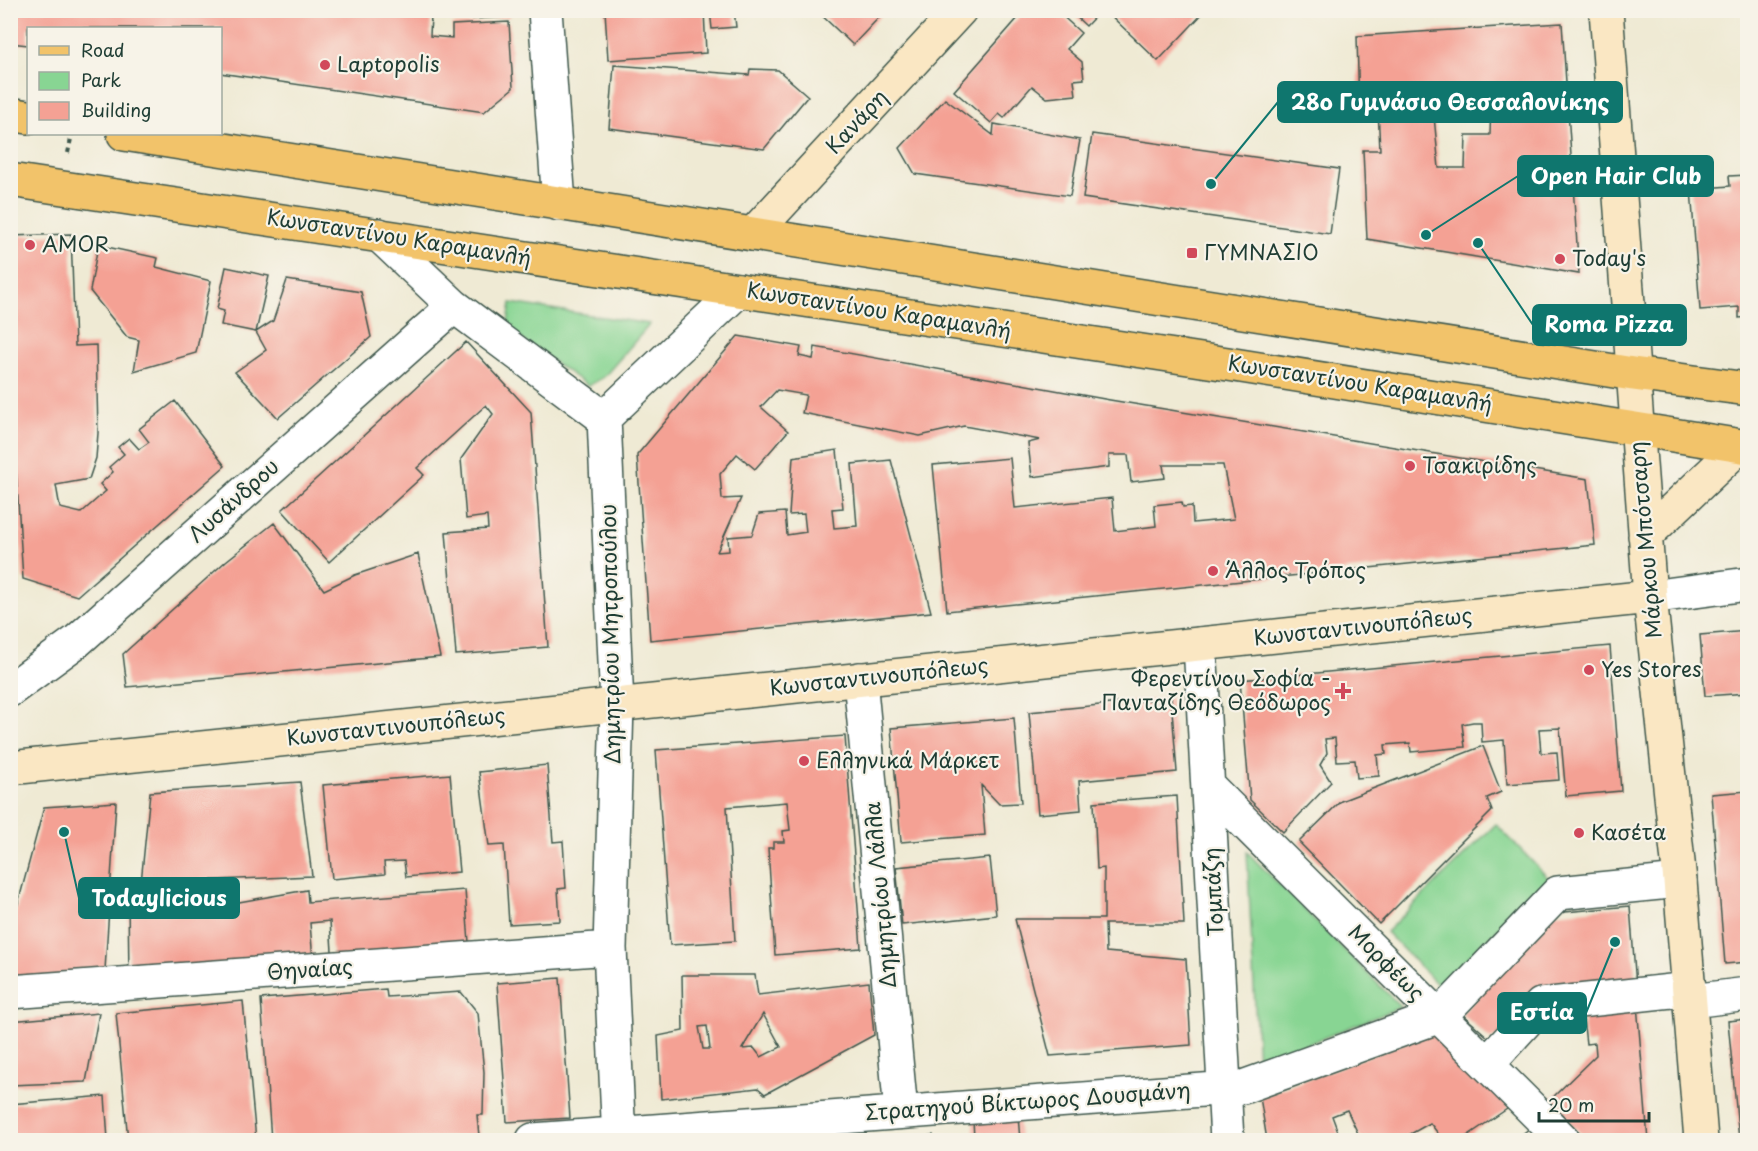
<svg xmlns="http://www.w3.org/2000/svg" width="1758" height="1151" font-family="'Playpen Sans',sans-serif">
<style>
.green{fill:#88d593;stroke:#548964;stroke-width:1.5}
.building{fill:#f4a194;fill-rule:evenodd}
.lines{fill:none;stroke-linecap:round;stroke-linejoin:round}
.street-casing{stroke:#3e574c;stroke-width:36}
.secondary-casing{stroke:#3e574c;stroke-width:36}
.primary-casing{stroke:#3e574c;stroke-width:36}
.path{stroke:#3e574c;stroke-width:4;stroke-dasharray:4.5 4.5;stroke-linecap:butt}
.street{stroke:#fff;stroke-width:33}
.secondary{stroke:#fae7c3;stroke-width:33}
.primary{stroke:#f2c36a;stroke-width:33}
.poi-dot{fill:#d1495b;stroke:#f7f3e8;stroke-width:2}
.labels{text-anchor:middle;stroke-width:4.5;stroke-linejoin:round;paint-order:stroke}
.poi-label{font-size:21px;fill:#1f3d34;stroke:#f7f3e8;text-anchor:start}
.street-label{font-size:21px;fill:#1f3d34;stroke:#f7f3e8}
.leader{fill:none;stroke:#0f766e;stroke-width:2}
.callout-dot{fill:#0f766e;stroke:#f7f3e8;stroke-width:2}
.callout{fill:#0f766e;stroke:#0f766e;stroke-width:2}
.callout-label{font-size:22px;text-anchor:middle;font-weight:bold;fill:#fff}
</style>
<rect width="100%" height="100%" fill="#f7f3e8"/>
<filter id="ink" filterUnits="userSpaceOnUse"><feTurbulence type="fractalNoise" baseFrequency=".0167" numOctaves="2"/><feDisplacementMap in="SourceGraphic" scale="12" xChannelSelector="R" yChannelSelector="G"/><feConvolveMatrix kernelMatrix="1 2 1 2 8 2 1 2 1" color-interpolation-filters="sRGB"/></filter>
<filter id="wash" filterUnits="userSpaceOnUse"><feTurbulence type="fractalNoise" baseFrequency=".008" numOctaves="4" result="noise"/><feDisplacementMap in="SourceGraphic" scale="24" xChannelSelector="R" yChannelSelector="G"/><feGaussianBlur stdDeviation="1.35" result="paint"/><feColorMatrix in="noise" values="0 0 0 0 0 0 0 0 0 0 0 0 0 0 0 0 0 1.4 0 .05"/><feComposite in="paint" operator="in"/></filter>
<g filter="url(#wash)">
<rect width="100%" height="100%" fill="#efead4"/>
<!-- green -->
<path class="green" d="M 511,303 L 650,324 L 604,377 L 588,386 L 507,329 Z
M 1496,824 L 1549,879 L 1439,986 L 1386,932 Z
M 1247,852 L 1401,1007 L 1258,1064 Z"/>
<g id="blocks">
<!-- building -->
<path class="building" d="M 10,10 L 408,10 L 431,15 L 430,36 L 452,38 L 452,25 L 509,22 L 513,88 L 484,112 L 220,73 L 220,28 L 28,28 L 28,45 L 10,43 Z
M 468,10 L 508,10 L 509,17 L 469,19 Z
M 605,10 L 704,10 L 706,53 L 608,60 Z
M 710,10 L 734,10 L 736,27 L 712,29 Z
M 816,10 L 886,10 L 853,45 Z
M 1025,10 L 1056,10 L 1081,33 L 1067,49 L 1082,62 L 1084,79 L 1074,80 L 1076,95 L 1047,98 L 1032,86 L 1004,118 L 999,114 L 991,123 L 954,91 Z
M 1069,10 L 1101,10 L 1086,26 Z
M 1105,10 L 1206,10 L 1158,61 Z
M 1562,23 L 1579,274 L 1367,239 L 1363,150 L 1380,150 L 1378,109 L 1359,110 L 1357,36 ZM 1465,104 L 1491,104 L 1490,135 L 1466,135 L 1465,168 L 1439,168 L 1433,106 Z
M 614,65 L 749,75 L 750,69 L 778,70 L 808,96 L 764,149 L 609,128 Z
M 945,99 L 993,135 L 994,124 L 1080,140 L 1070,196 L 915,174 L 900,148 Z
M 1092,134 L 1339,169 L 1330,234 L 1083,198 Z
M 1748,175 L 1748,317 L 1739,318 L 1739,307 L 1700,310 L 1691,189 L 1730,186 L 1729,176 Z
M 71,234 L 75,346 L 96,345 L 98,433 L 96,458 L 89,479 L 56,485 L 60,508 L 81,513 L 106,491 L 100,484 L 113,472 L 109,467 L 124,454 L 118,447 L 129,438 L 139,449 L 149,442 L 139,429 L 175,401 L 225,466 L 77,596 L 23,579 L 10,374 L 10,236 Z
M 98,245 L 158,258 L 156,267 L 211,281 L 196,353 L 134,371 L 139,340 L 127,337 L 90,291 Z
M 226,267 L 269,276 L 256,332 L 221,325 L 224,311 L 217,309 Z
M 287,280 L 361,292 L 371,337 L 278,418 L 235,372 L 266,350 L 256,332 L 273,321 Z
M 738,336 L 801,347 L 799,356 L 813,359 L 815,347 L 1110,400 L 1588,479 L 1595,545 L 947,611 L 933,465 L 1010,458 L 1015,508 L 1112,498 L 1115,531 L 1156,526 L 1154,505 L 1182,502 L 1183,507 L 1192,506 L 1193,523 L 1234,519 L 1223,465 L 1163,465 L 1165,478 L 1131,482 L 1128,455 L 1109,455 L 1109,467 L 1032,477 L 1028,443 L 1040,440 L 964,426 L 920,436 L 802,413 L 806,395 L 777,390 L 761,407 L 788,431 L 755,469 L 737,454 L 720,474 L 722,499 L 741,498 L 717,552 L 729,551 L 728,537 L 752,535 L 759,514 L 785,512 L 787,535 L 806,532 L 804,514 L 789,515 L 793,457 L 837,450 L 843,508 L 832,509 L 834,528 L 857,526 L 852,464 L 891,460 L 931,612 L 650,640 L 637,455 Z
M 466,342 L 531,412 L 548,647 L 456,655 L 446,532 L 488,529 L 487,516 L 466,519 L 461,459 L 493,414 L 486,405 L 417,468 L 424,475 L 329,562 L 282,510 Z
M 274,523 L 324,590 L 355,575 L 418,554 L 440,657 L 127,687 L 123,654 L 226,561 Z
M 1748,631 L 1748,693 L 1705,696 L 1700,635 Z
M 1610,646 L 1621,791 L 1566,796 L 1560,728 L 1539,729 L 1541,753 L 1557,752 L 1559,780 L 1507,784 L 1504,740 L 1482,742 L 1481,722 L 1473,722 L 1462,724 L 1465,747 L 1411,752 L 1410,743 L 1385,745 L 1386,754 L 1377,755 L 1379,776 L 1357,778 L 1355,760 L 1337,761 L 1335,738 L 1325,739 L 1327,753 L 1320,765 L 1331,782 L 1283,832 L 1250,800 L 1240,680 Z
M 1171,698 L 1177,772 L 1079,781 L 1081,810 L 1038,814 L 1029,712 Z
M 1014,718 L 1021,803 L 999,804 L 981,785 L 985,835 L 901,842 L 891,728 Z
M 845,736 L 861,948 L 775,955 L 768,848 L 773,848 L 773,842 L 784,842 L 783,831 L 790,830 L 787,802 L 727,807 L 735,941 L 670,945 L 656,750 Z
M 1483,746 L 1501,792 L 1487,798 L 1492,811 L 1379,924 L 1299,842 L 1341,801 Z
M 547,765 L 553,842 L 563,841 L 566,888 L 558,889 L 560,921 L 509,924 L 504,845 L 489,846 L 479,772 Z
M 450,774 L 459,872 L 406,877 L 404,861 L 384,862 L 385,874 L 332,879 L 323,785 Z
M 300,782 L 312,876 L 141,883 L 150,792 Z
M 1748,791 L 1748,962 L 1725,964 L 1711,794 Z
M 1177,796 L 1184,924 L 1105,924 L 1106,952 L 1186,959 L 1191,1045 L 1050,1056 L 1015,919 L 1104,919 L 1104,868 L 1097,869 L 1094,802 Z
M 116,802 L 104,985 L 10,992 L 10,933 L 44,807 Z
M 990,858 L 996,915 L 902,925 L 896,867 Z
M 307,890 L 308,902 L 465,890 L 470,956 L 333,966 L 330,921 L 310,923 L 313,961 L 129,980 L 128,897 L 198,895 L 199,909 Z
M 1630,906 L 1636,986 L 1490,1039 L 1462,1014 L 1554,913 Z
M 682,975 L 755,975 L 758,995 L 869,982 L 874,1035 L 765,1094 L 758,1088 L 661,1099 L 658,1036 L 683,1031 ZM 763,1014 L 781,1047 L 761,1057 L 754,1048 L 742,1049 ZM 707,1026 L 710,1049 L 703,1049 L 699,1027 Z
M 560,978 L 570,1118 L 507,1122 L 497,983 Z
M 386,989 L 387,997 L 461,992 L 478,1013 L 484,1072 L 483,1115 L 477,1115 L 479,1136 L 398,1140 L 271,1140 L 261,999 Z
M 243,1001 L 256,1140 L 128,1140 L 116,1013 Z
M 1637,1004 L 1648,1140 L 1587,1140 L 1549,1101 L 1596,1055 L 1595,1043 L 1586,1044 L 1582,1008 Z
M 99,1013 L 86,1082 L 10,1085 L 10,1021 Z
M 1748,1019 L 1748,1140 L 1739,1140 L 1728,1021 Z
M 1437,1031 L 1510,1107 L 1461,1140 L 1443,1140 L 1430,1123 L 1400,1140 L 1361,1140 L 1347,1110 L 1332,1116 L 1341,1140 L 1267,1140 L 1260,1097 Z
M 105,1096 L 108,1140 L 10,1140 L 10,1104 Z
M 1018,1116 L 1020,1140 L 974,1140 L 973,1118 Z
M 1530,1128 L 1543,1140 L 1515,1140 Z
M 933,1135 L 934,1140 L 902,1140 L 902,1139 Z
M 807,1137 L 807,1140 L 781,1140 L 781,1139 Z"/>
</g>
</g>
<g filter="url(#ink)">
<use href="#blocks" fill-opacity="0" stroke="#3e574c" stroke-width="1.5"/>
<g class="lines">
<!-- street casing -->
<g class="street-casing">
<path id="street" d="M 545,10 L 559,204
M 379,235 L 454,306 L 604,418
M 604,418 L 617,705 L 610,948 L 619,1140
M 604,418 L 739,290
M 1650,597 L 1748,584
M 1200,644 L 1227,1140
M 860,679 L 901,1112
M 10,690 L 77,641 L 454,306
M 1208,786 L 1563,1140
M 10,992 L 610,948
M 1691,1001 L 1748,994
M 1488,1063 L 1541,1005 L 1690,989
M 533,1140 L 1243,1087 L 1440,1016 L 1558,893 L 1680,881"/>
</g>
<!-- secondary casing -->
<g class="secondary-casing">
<path id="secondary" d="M 1606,10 L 1650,597 L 1680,881 L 1701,1140
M 753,234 L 960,10
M 1645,536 L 1740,446
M 10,768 L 1650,597"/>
</g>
<!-- primary casing -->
<g class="primary-casing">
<path id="primary" d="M 10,114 L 28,117
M 124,134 L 1633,374 L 1748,389
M 10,180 L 1228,364 L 1748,447"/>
</g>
<!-- path -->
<path class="path" d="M 68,153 L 72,134"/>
<!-- street -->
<use href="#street" class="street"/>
<!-- secondary -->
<use href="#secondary" class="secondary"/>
<!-- primary -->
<use href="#primary" class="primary"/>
</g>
</g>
<!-- markers -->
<g class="poi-dot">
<circle cx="325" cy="65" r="6"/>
<circle cx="30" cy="245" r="6"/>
<rect x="1186" y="247" width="12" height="12" rx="3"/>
<circle cx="1560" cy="259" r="6"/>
<circle cx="1410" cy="466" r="6"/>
<circle cx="1213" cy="571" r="6"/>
<circle cx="1589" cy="670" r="6"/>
<path d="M1340 682h6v6h6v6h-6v6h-6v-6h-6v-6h6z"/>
<circle cx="804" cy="761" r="6"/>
<circle cx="1579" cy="833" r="6"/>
</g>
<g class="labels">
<!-- poi labels -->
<g class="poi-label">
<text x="337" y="72">Laptopolis</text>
<text x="42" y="252">AMOR</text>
<text x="1204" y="260">ΓΥΜΝΑΣΙΟ</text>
<text x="1572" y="266">Today's</text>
<text x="1422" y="473">Τσακιρίδης</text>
<text x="1225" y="578">Άλλος Τρόπος</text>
<text x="1601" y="677">Yes Stores</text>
<text x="1331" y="686" text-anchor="end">Φερεντίνου Σοφία -<tspan x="1331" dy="24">Πανταζίδης Θεόδωρος</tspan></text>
<text x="816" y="768">Ελληνικά Μάρκετ</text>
<text x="1591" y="840">Κασέτα</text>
</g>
<!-- street labels -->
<g class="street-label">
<text transform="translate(857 122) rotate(-47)" y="7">Κανάρη</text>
<text transform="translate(399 238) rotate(9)" y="7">Κωνσταντίνου Καραμανλή</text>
<text transform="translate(879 311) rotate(9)" y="7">Κωνσταντίνου Καραμανλή</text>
<text transform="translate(1360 384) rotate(9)" y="7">Κωνσταντίνου Καραμανλή</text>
<text transform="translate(234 501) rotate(-42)" y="7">Λυσάνδρου</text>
<text transform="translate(1646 540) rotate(-95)" y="7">Μάρκου Μπότσαρη</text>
<text transform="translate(1363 627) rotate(-6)" y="7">Κωνσταντινουπόλεως</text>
<text transform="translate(611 634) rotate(-91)" y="7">Δημητρίου Μητροπούλου</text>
<text transform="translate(879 677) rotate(-6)" y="7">Κωνσταντινουπόλεως</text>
<text transform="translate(396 727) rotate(-6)" y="7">Κωνσταντινουπόλεως</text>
<text transform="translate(1214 892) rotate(-93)" y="7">Τομπάζη</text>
<text transform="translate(881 895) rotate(-95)" y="7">Δημητρίου Λάλλα</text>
<text transform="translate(1386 963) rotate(45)" y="7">Μορφέως</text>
<text transform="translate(310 970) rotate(-4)" y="7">Θηναίας</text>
<text transform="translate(1028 1102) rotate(-4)" y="7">Στρατηγού Βίκτωρος Δουσμάνη</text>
</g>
</g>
<!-- callouts -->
<path class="leader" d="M1211 184L1278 102M1426 235L1518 176M1478 243L1533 325M64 832L79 898M1615 942L1586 1013"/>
<g class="callout-dot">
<circle cx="1211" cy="184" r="6"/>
<circle cx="1426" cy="235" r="6"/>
<circle cx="1478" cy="243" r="6"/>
<circle cx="64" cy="832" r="6"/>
<circle cx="1615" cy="942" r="6"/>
</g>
<g class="callout">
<rect x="1278" y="82" width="344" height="40" rx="6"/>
<rect x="1518" y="156" width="195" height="40" rx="6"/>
<rect x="1533" y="305" width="153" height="40" rx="6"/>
<rect x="79" y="878" width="160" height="40" rx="6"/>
<rect x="1498" y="993" width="88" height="40" rx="6"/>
</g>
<g class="callout-label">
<text x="1450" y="110">28ο Γυμνάσιο Θεσσαλονίκης</text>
<text x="1616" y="184">Open Hair Club</text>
<text x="1609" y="332">Roma Pizza</text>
<text x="159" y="906">Todaylicious</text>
<text x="1542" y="1020">Εστία</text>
</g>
<!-- margin -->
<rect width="1758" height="1151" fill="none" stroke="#f7f3e8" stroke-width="36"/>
<!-- legend -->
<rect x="27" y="27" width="195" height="108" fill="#f7f3e8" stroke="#a1aaa0" stroke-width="1.5"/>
<rect x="39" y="46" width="30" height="9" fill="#f2c36a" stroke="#a1aaa0" stroke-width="1.5"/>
<text x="81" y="57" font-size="18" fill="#1f3d34">Road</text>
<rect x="39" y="72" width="30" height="18" fill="#88d593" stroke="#a1aaa0" stroke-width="1.5"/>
<text x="81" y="87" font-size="18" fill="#1f3d34">Park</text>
<rect x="39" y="102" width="30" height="18" fill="#f4a194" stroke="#a1aaa0" stroke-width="1.5"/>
<text x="81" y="117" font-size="18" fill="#1f3d34">Building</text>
<!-- scale -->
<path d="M1539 1112v9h110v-9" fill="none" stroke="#1f3d34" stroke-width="3"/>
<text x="1548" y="1112" font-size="18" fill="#1f3d34" stroke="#f7f3e8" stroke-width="4.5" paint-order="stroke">20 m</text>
</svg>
